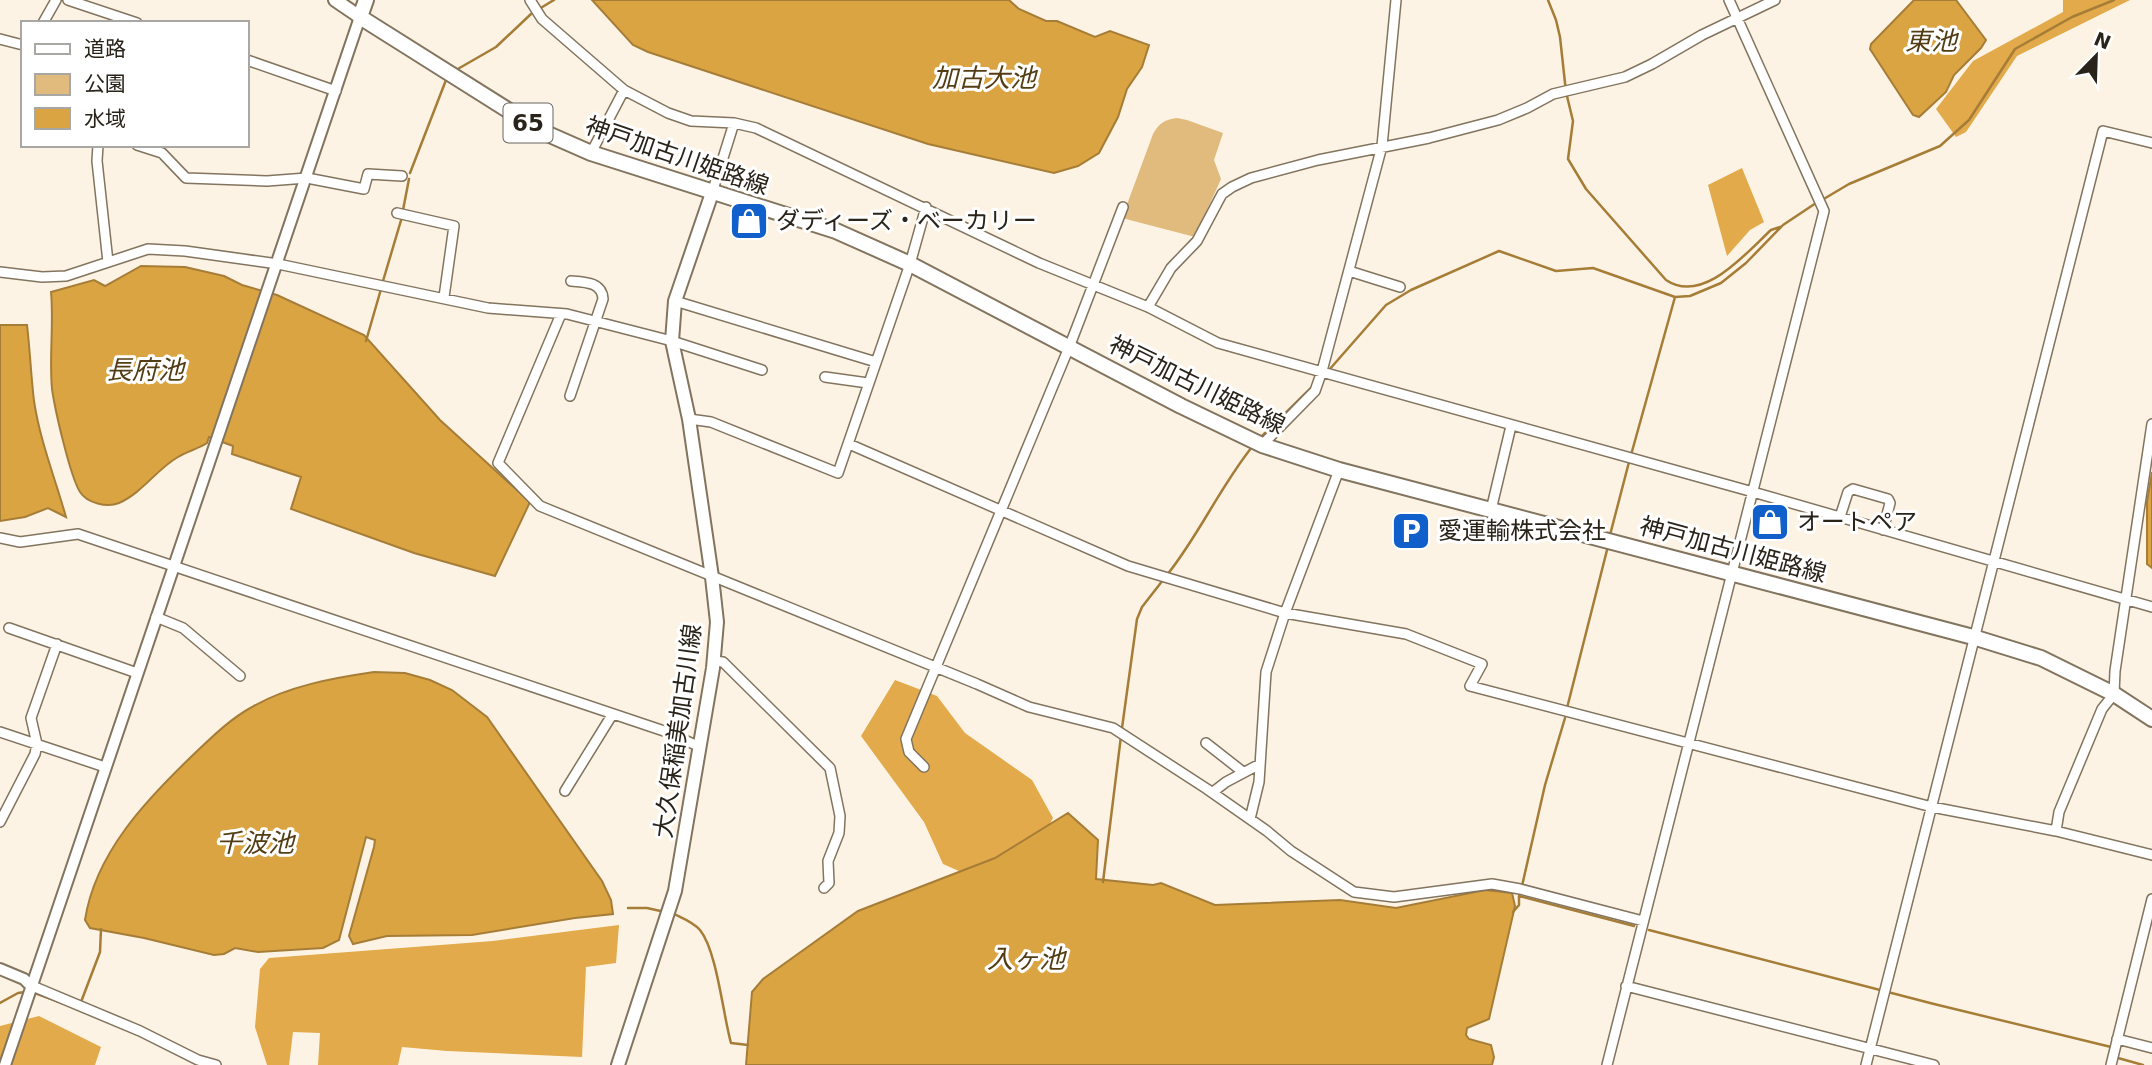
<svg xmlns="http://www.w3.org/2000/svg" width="2152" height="1065" font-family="'DejaVu Sans','Noto Sans JP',sans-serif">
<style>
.green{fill:#e1bb7d}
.forest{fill:#e2aa4a}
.water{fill:#dba443;stroke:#a67d37;stroke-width:2}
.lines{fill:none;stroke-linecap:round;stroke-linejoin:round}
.stream{stroke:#a67d37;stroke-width:2.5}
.minor-casing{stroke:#82745e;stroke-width:12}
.tertiary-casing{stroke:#82745e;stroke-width:14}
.secondary-casing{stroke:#82745e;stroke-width:16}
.primary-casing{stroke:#82745e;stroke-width:18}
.minor{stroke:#fff;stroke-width:9}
.tertiary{stroke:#fff;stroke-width:10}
.secondary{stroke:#fff;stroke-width:12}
.primary{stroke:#fff;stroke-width:14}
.labels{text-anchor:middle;stroke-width:6;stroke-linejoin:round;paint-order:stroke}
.shield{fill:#fff;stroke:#69655f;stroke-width:2}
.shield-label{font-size:23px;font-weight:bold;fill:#29231a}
.street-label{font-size:24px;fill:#29231a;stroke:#fff}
.poi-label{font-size:24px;fill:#29231a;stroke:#fff;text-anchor:start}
.water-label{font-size:26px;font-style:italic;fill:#533d15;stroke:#fff}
</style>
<rect width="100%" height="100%" fill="#fdf3e5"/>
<!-- green -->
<path class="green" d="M 1177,118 L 1187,120 L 1223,133 L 1214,160 L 1221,179 L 1195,237 L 1122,218 L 1153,134 C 1159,123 1164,120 1177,118 Z"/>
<!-- forest -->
<path class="forest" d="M 2063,0 L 2130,0 L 2017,56 L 1966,132 L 1956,137 L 1936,109 L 1973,61 L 2063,12 Z
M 1742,168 L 1764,222 L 1750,230 L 1727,256 L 1708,185 Z
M 895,680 L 937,696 L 965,733 L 1032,780 L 1053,818 L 1031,859 L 968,875 L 943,864 L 924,822 L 861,736 Z
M 619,925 L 616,963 L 586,967 L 582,1057 L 447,1051 L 402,1047 L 398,1065 L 318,1065 L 320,1033 L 293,1032 L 289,1065 L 267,1065 L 255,1027 L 260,969 L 269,958 L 493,941 Z
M 39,1016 L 101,1047 L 95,1065 L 0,1065 L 0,1026 Z"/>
<!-- water -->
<path class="water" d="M 592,0 L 1009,0 L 1019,9 L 1046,21 L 1057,21 L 1095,37 L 1110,31 L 1149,45 L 1142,67 L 1127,89 L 1118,117 L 1099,153 L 1078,166 L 1054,173 L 928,144 L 648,52 L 633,45 Z
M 1914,0 L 1956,0 L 1986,40 L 1981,48 L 1954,75 L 1946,92 L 1919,117 L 1913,115 L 1870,49 L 1871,44 Z
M 141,266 L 185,267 L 224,276 L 242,285 L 277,295 L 364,335 L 440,420 L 530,502 L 495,576 L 414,553 L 291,509 L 301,477 L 232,454 L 233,446 L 209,437 L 207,443 C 198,449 188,451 178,457 C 157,469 142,493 119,503 C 107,508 87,503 80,492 C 70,476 55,410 52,389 C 49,357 54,324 51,292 L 94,280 L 105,286 Z
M 0,325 L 27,325 C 30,350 31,376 34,401 C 40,441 55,478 66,517 L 48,508 L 25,517 L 0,521 Z
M 2152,472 L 2152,568 L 2147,564 L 2147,502 Z
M 374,672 L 405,673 L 430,680 L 452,690 L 487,717 L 602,881 L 611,900 L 613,914 L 575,918 L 472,935 L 387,936 L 353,944 L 349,936 L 374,847 L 375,840 L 366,837 L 339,940 L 323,948 L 258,952 L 235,948 L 224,954 L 214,955 L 144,938 L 90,928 L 85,920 C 95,853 147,799 194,754 C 212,737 230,719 252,707 C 288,686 333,678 374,672 Z
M 1068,813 L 1098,840 L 1096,879 L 1153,885 L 1161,883 L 1215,905 L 1340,900 L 1396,908 L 1485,890 L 1512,893 L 1515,906 L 1489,1019 L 1467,1028 L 1466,1035 L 1469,1039 L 1491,1045 L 1494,1057 L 1492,1065 L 746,1065 L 752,992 L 763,979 L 858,911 L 995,858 Z"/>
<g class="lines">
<!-- stream -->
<path class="stream" d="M 1548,0 L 1556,20 L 1560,37 L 1566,92 L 1573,121 L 1568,159 L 1586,189 L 1666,280 C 1703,305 1746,253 1771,230 L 1780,227
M 539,9 L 554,0
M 456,70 L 496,47 L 531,14
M 410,173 L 446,80
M 1822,200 L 1849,184 L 1940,146 L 1969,120 L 2015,49 L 2072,17 L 2114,0
M 403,210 L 409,179
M 383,281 L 402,217
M 366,341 L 381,289
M 1329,370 L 1386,305 L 1411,290 L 1499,251 L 1556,271 L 1593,268 L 1675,297 L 1690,296 L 1721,283 L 1746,263 L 1783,225 L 1816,203
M 1261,437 L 1313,386
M 1631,455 L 1675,297
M 1610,535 L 1629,462
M 1167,575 C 1199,535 1220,487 1252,447
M 1567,708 L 1607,550
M 1122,728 L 1137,619 L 1142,607 L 1163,580
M 1103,882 L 1121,736
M 1522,886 L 1545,785 L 1565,718
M 628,908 L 647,908 L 665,912
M 1513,912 L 1519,905 L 1519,896 L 1634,926
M 672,913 C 682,918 693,922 700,930 C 717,951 723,1015 731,1043 L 748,1045
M 1649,930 L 1934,1004 L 2111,1047
M 32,992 L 62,1003
M 81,1002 L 100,952 L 101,929
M 0,1003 L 18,993 L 25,992
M 2117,1055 L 2118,1058 L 2143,1065"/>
<!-- minor casing -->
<g class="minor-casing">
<path id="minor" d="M 68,0 L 137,23
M 530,0 L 542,19 L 624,90 L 668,113 L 691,121 L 734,123 L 756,128 L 1039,263 L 1148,307 L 1218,343 L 1753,492 L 2152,607
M 43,23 L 56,0
M 0,39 L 23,45
M 247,60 L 336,91
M 98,145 L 97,161 L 108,262
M 137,145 L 162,153 L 186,178 L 267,181 L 307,178 L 364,189 L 368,174 L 402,176
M 591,153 L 624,90
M 712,193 L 734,123
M 397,213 L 454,226 L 444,297
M 1349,271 L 1400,287
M 0,272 L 42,277 L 66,276 L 148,249 L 185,251 L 278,264 L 488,308 L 567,314 L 672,341 L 762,370
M 675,301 L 876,362
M 1148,307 L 1171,268 L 1197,241 L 1222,194 L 1232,187 L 1251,178 L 1318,160 L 1429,138 L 1498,120 L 1527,108 L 1553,94 L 1625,77 L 1652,64 L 1702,35 L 1775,0
M 561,314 L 498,463 L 540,506 L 977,684 L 1029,707 L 1113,728 L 1207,789 L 1267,831 L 1291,851 L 1354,892 L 1394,897 L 1492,884 L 1520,889 L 1643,921
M 825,377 L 868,383
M 570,396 L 603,299 C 602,282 585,282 571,281
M 689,419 L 711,422 L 838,473 L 910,264 L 926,207
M 849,444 L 1128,566 L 1285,613 L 1406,634 L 1482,664 L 1470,686 L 1932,807 L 2056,831 L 2152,855
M 1262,445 L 1315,391 L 1322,371 L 1382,146 L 1396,0
M 1491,510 L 1511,426
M 1840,517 L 1848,492 L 1853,489 L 1888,499 L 1890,503 L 1883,530
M 0,538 L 20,542 L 78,534 L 664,731 L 698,746
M 156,617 L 183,628 L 240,676
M 9,628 L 137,673
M 713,661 L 723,662 L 830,768 L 840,816 L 839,833 L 828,861 L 829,883 L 824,888
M 0,732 L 105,767
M 1206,743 L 1243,772
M 924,767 L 909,752 L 906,739 L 1070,345 L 1123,207
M 565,791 L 612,715
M 1213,792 L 1226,782 L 1260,764
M 1250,819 L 1259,782 L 1266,672 L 1285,613 L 1339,470
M 0,822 L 35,754 L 37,744 L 31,718 L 57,644
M 2056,831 L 2059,812 L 2102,709 L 2114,694 L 2115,671 L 2152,424
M 30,985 L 140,1031 L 198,1060 L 216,1065
M 1626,986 L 1934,1065
M 2117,1039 L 2152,1048
M 1607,1065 L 1824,211 L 1729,0
M 1866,1065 L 2103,131 L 2152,143
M 2111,1065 L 2152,899"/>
</g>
<!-- tertiary casing -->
<g class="tertiary-casing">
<path id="tertiary" d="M 0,969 L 24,979 L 30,985
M 5,1065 L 360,17"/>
</g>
<!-- secondary casing -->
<g class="secondary-casing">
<path id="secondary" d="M 335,0 L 360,17
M 618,1065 L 675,891 L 713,668 L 717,622 L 712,577 L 689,419 L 672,341 L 675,301 L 712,193"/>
</g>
<!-- primary casing -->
<g class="primary-casing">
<path id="primary" d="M 366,0 L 360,17 L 541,131 L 591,153 L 836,231 L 910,264 L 1181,406 L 1262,445 L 1339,470 L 1973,637 L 2041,658 L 2114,694 L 2152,719"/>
</g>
<!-- minor -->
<use href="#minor" class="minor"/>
<!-- tertiary -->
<use href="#tertiary" class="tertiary"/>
<!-- secondary -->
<use href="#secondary" class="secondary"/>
<!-- primary -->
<use href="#primary" class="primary"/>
</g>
<!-- icons -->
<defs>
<g id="shop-square" transform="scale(2.0125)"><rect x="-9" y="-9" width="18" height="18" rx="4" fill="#115fca" stroke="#fff"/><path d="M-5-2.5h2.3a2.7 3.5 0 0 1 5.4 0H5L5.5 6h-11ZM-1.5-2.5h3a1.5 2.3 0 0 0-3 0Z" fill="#fff"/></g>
<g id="parking-square" transform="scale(2.0125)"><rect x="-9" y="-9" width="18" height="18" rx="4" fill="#115fca" stroke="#fff"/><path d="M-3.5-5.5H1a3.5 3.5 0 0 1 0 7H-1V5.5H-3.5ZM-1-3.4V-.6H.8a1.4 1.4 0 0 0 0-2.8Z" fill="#fff"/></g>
</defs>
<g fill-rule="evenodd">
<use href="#shop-square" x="749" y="221"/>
<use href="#shop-square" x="1770" y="522"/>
<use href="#parking-square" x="1411" y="531"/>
</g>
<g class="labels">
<!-- shield labels -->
<rect class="shield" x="503.5" y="103.5" width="49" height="39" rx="5"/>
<g class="shield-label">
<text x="528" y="131">65</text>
</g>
<!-- street labels -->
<g class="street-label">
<text transform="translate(677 156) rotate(19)" y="8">神戸加古川姫路線</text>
<text transform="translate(1197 385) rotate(26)" y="8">神戸加古川姫路線</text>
<text transform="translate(1733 550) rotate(15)" y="8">神戸加古川姫路線</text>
<text transform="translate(678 731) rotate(-82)" y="8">大久保稲美加古川線</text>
</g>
<!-- poi labels -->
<g class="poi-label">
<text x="776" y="229">ダディーズ・ベーカリー</text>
<text x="1797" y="530">オートペア</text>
<text x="1438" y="539">愛運輸株式会社</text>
</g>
<!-- water labels -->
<g class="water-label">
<text x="1931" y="50">東池</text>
<text x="984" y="87">加古大池</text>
<text x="145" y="379">長府池</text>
<text x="255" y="852">千波池</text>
<text x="1026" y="968">入ヶ池</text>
</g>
</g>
<!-- legend -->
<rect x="21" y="21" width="228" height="126" fill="#ffffff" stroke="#a9a7a3" stroke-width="2"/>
<rect x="35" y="44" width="35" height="10" fill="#ffffff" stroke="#a9a7a3" stroke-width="2"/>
<text x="84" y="56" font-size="21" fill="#29231a">道路</text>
<rect x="35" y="74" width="35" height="21" fill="#e1bb7d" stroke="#a9a7a3" stroke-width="2"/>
<text x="84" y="91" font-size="21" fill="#29231a">公園</text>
<rect x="35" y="108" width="35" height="21" fill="#dba443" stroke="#a9a7a3" stroke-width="2"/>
<text x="84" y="126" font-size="21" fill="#29231a">水域</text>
<!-- north arrow -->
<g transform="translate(2096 56) rotate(23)" stroke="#ffffff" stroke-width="5" paint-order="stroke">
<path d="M0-5L12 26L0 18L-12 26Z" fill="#29231a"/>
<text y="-10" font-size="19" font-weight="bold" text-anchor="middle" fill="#29231a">N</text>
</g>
</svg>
